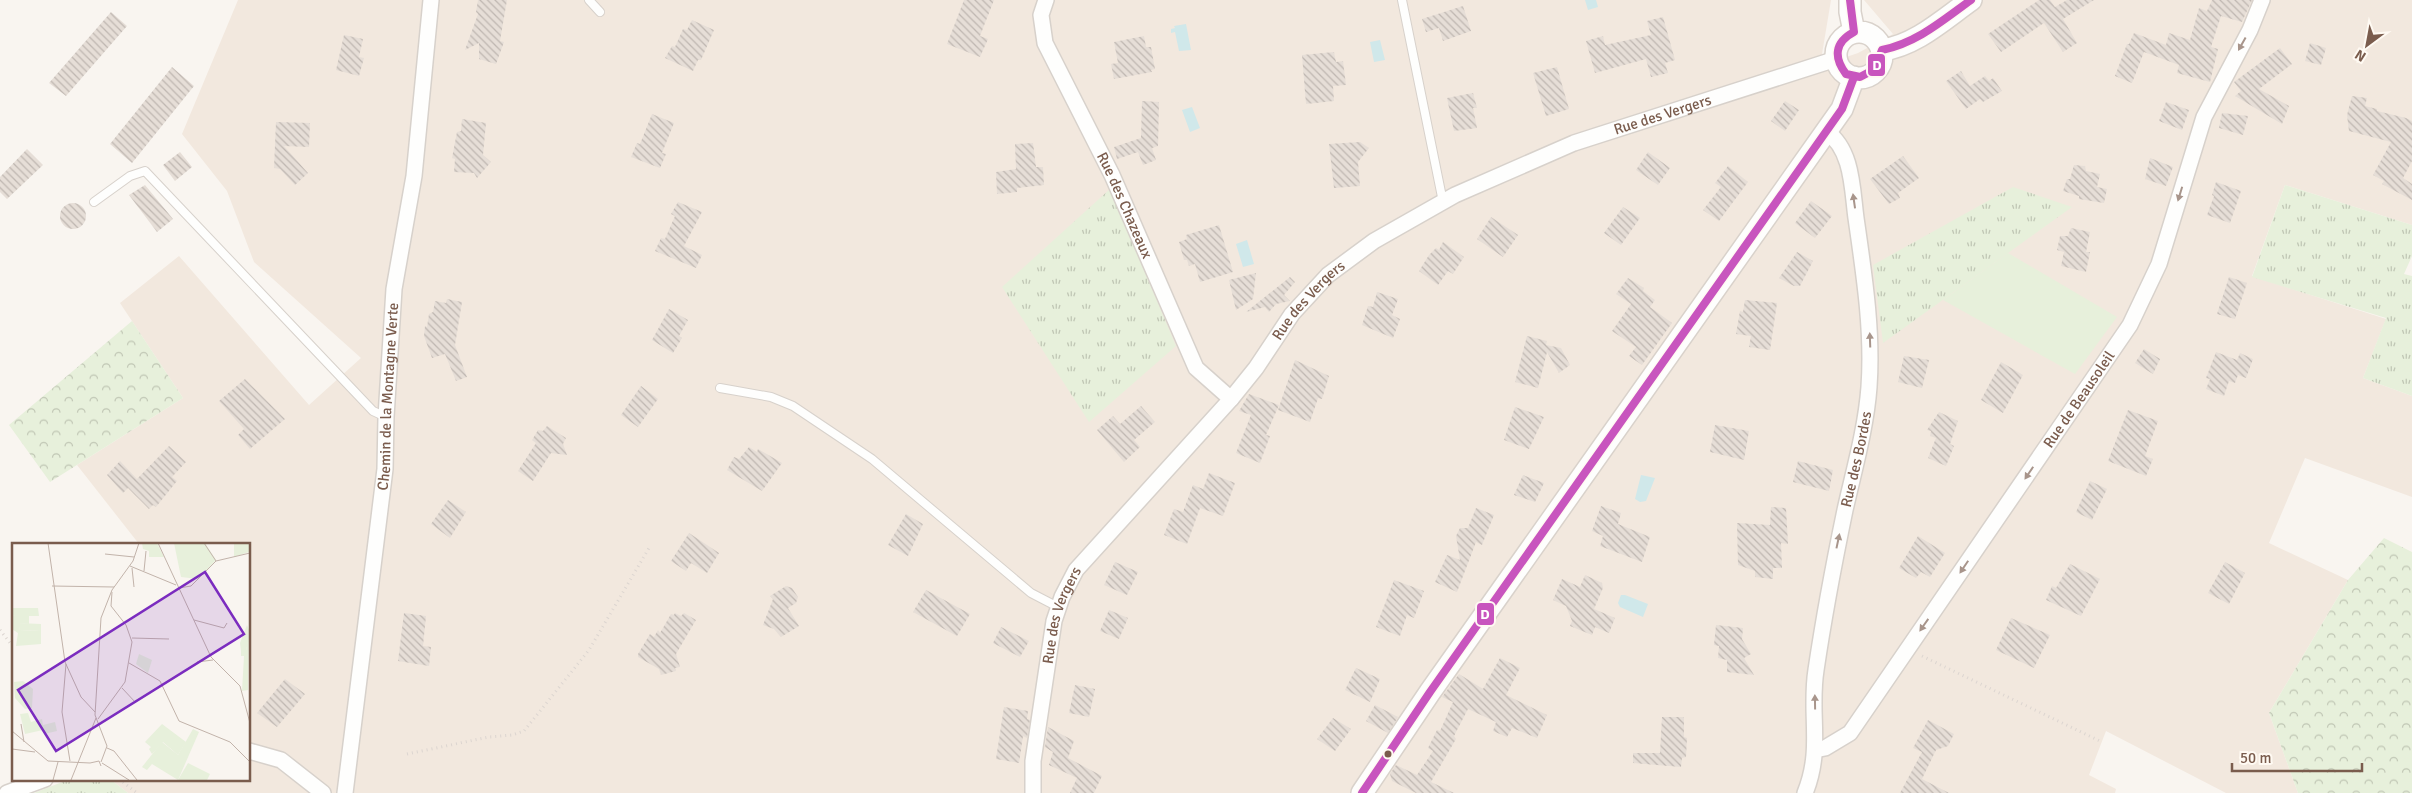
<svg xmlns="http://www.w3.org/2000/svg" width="2412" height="793" font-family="Signika,sans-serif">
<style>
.residential{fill:#f2e8de}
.grass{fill:url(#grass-tufts)}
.forest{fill:url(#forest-crowns)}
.green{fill:#e7f0db}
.water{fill:#d0e8ea}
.building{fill:url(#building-back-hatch)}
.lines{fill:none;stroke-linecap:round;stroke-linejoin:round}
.lane-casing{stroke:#d7d1cb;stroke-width:10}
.street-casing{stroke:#d7d1cb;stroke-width:18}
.secondary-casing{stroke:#d9d2cb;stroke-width:24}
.path{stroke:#dcd5d0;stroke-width:3;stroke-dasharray:1 4;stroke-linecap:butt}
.lane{stroke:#fefefd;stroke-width:8}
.street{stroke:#fefefd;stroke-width:15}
.secondary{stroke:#fefefd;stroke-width:21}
.bus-1-casing{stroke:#fffaf3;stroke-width:11}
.bus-1{stroke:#c855be;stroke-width:8}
.oneway{fill:#a8958b}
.bus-dot{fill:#7a5c4d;stroke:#fffaf3;stroke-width:2}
.labels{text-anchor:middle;stroke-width:4.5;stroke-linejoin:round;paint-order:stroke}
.street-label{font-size:15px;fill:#7a5c4d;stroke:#fffaf3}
.inset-road{fill:none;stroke:#c2b3aa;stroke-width:1}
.view{fill:#7b2cbf;fill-opacity:0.15;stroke:#7b2cbf;stroke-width:2.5}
.inset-edge{fill:none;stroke:#7a5c4d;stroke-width:2.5}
.line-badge{stroke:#fffaf3;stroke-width:2}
.badge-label{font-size:14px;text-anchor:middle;font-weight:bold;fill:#fff}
</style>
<defs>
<pattern id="grass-tufts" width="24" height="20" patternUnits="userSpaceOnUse" patternTransform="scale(1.25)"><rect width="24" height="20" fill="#e7f0db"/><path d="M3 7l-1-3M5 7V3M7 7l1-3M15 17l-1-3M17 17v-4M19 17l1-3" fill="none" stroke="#c0c6b4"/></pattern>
<pattern id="forest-crowns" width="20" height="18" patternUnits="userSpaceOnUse" patternTransform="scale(1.25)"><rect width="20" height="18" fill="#e7f0db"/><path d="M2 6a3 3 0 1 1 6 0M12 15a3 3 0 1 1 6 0" fill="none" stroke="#c0c6b4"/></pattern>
<pattern id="building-back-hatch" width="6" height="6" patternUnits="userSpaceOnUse" patternTransform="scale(1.25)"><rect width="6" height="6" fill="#e6ded7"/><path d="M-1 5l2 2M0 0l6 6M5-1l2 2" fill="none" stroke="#bfb7b1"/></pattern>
</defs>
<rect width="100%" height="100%" fill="#f9f5f0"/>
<!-- residential -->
<path class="residential" d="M 238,0 L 1831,0 L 1820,66 L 1858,53 L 1893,34 L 1864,0 L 2412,0 L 2412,225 L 2285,185 L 2252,276 L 2386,319 L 2363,378 L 2412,396 L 2412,497 L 2305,458 L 2269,543 L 2348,580 L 2269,713 L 2298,793 L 2226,793 L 2106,731 L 2089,775 L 2116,789 L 2115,793 L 128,793 L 110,779 L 249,779 L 249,677 L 251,673 L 249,671 L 249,544 L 139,544 L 77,465 L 183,398 L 120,303 L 179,256 L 309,405 L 361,358 L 254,262 L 227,191 L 182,134 Z"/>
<!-- grass -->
<path class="grass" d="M 2285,185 L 2412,225 L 2412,256 L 2404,274 L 2412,276 L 2412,396 L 2363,378 L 2386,318 L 2252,277 Z
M 2013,187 L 2072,207 L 1883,343 L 1873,265 Z
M 1110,189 L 1176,346 L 1089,422 L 1002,287 Z
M 70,779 L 110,779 L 128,793 L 34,793 Z"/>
<!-- forest -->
<path class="forest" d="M 132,321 L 183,398 L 50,482 L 9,425 Z
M 2384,538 L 2412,552 L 2412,793 L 2298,793 L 2269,713 L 2348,580 Z"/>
<!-- green -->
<path class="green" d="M 2008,253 L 2117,317 L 2075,374 L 1943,300 Z"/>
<!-- water -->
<path class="water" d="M 1585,0 L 1596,0 L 1598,7 L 1588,10 Z
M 1186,24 L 1191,50 L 1179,51 L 1175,32 L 1171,33 L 1171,29 L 1175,28 L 1174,26 Z
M 1380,40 L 1385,60 L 1374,62 L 1370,42 Z
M 1192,107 L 1200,128 L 1190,132 L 1182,110 Z
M 1247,240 L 1254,264 L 1243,267 L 1236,244 Z
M 1641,475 L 1655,478 L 1646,501 L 1640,502 L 1635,499 Z
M 1621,595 L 1625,595 L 1648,604 L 1643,617 L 1620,607 L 1618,603 Z"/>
<!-- building -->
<path class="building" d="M 478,0 L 507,0 L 500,41 L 504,42 L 496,64 L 479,59 L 479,43 L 465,50 L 478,14 L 476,12 Z
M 964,0 L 994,0 L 980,36 L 988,39 L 980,57 L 947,44 Z
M 2039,0 L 2050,0 L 2055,7 L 2067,0 L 2094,0 L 2063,19 L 2077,43 L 2063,52 L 2044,23 L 2001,52 L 1988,34 Z
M 2212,0 L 2252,0 L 2242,22 L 2221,16 L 2211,47 L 2218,49 L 2210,82 L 2177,73 L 2179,65 L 2144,52 L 2132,83 L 2115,76 L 2127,44 L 2129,44 L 2134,33 L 2166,45 L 2169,33 L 2190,40 L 2199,8 L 2207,11 Z
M 1463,6 L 1471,31 L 1443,41 L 1439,28 L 1426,32 L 1422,19 Z
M 111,12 L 127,26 L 66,96 L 49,83 Z
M 1663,17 L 1675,60 L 1665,63 L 1668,73 L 1651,77 L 1646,59 L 1595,73 L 1586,41 L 1603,36 L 1605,45 L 1651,35 L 1647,21 Z
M 692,20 L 714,30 L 701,60 L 698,60 L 693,71 L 665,58 L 672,46 L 675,47 L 683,29 L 687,30 Z
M 344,35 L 363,39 L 359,57 L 364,58 L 359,76 L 336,70 Z
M 1144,36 L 1146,47 L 1151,47 L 1155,69 L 1151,70 L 1152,72 L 1114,79 L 1111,64 L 1118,63 L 1114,42 Z
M 2310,43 L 2326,48 L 2321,65 L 2305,61 Z
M 2280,48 L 2292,64 L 2259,89 L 2289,106 L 2282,124 L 2235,96 L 2241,91 L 2234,82 Z
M 1334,52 L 1336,62 L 1343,61 L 1346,85 L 1333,86 L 1334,101 L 1306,104 L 1302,55 Z
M 172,67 L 194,86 L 132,163 L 110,144 Z
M 1557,67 L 1569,109 L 1546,116 L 1533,73 Z
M 1961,71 L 1970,86 L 1985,76 L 1989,81 L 1993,78 L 2002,91 L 1983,102 L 1980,99 L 1966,109 L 1946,81 Z
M 1473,93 L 1477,108 L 1473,108 L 1477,128 L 1454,131 L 1447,98 Z
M 2352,96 L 2367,98 L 2365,106 L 2377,109 L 2377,111 L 2406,118 L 2412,121 L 2412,161 L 2403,178 L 2412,184 L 2412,200 L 2382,184 L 2384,181 L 2373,175 L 2391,142 L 2349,131 L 2347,115 Z
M 1142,101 L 1159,102 L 1158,146 L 1152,148 L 1156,160 L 1143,165 L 1138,152 L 1117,159 L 1114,147 L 1141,138 Z
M 1785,101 L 1799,110 L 1785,131 L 1771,121 Z
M 2166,102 L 2189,110 L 2182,130 L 2159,121 Z
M 2222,113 L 2248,116 L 2243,135 L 2219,128 Z
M 652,114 L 674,123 L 662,153 L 666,154 L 660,168 L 631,157 L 637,143 L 640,144 Z
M 462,119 L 486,123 L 483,155 L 491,162 L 477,178 L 474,173 L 454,172 L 455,159 L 452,158 L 457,132 L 461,131 Z
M 276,122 L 310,123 L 309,147 L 284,146 L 308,173 L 295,185 L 280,169 L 274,168 Z
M 1360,142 L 1369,148 L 1358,162 L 1360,186 L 1334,188 L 1329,144 Z
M 1033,143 L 1036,167 L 1043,167 L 1044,185 L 1017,188 L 1017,192 L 997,194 L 996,172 L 1016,169 L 1015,144 Z
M 27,149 L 43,165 L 7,199 L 0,192 L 0,177 Z
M 180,152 L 192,167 L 175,181 L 163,165 Z
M 1648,152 L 1670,168 L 1658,185 L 1636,170 Z
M 1903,156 L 1919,178 L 1898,193 L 1900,198 L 1889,204 L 1870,179 Z
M 2150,158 L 2173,167 L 2166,186 L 2145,179 Z
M 2074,165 L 2085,166 L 2086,171 L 2100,174 L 2097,187 L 2107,189 L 2104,203 L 2079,199 L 2079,196 L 2063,191 L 2067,179 L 2070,179 Z
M 1728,166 L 1748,182 L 1719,221 L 1703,210 L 1721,187 L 1715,183 Z
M 2216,182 L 2241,191 L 2230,223 L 2207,215 L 2214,196 L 2212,195 Z
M 145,185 L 173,219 L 157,232 L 129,195 Z
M 1811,201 L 1832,216 L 1815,238 L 1795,223 Z
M 678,202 L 702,212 L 684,246 L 702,255 L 696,268 L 655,251 L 661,238 L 665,239 L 675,216 L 671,214 Z
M60 216a13 13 0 1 1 26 0a13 13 0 1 1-26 0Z
M 1623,207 L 1640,218 L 1621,245 L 1604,233 Z
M 1491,217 L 1518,235 L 1503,257 L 1477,239 Z
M 1219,225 L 1233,272 L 1200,282 L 1195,264 L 1189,266 L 1187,260 L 1184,260 L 1179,242 L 1187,239 L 1186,235 Z
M 2071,228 L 2090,232 L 2086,252 L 2090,252 L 2086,272 L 2061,266 L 2064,252 L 2057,250 L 2060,236 L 2068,236 Z
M 1443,242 L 1464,257 L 1453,274 L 1448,271 L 1438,285 L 1419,271 L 1429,255 L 1436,248 L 1439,250 Z
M 1797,252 L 1813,261 L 1800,286 L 1794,286 L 1779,278 Z
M 1256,273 L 1253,299 L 1236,310 L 1229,280 Z
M 1290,277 L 1295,282 L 1284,295 L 1290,301 L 1276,304 L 1269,312 L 1265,307 L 1246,312 Z
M 2229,277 L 2247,283 L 2235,319 L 2217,314 Z
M 1628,278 L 1644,288 L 1643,291 L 1655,300 L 1650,307 L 1672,323 L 1642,365 L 1629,356 L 1636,347 L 1612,331 L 1631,304 L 1616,294 Z
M 1377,292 L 1398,299 L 1392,315 L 1400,319 L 1393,338 L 1362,325 L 1368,306 L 1373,307 Z
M 447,299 L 462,302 L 455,345 L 467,377 L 456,381 L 445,354 L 432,358 L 424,336 L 425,326 L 427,327 L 429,314 L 433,312 L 435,301 L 446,303 Z
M 1745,300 L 1777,303 L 1770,350 L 1749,347 L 1751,336 L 1736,334 L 1740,311 L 1743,312 Z
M 669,309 L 688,320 L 679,336 L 682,338 L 673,353 L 652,340 Z
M 1527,336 L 1547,341 L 1546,345 L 1561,348 L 1570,365 L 1559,373 L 1547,352 L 1538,388 L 1515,382 Z
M 2144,349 L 2160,359 L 2153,374 L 2135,363 Z
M 2216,352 L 2237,360 L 2240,353 L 2253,359 L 2246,378 L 2238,375 L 2235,383 L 2229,381 L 2224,396 L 2206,389 L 2210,379 L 2206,378 Z
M 1904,356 L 1929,360 L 1922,388 L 1898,382 Z
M 1295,360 L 1329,376 L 1322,399 L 1318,398 L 1310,422 L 1278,410 Z
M 2001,362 L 2023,375 L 2003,413 L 1981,400 Z
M 245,379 L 285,419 L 250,449 L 238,435 L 244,429 L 219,401 Z
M 641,386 L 658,399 L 638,427 L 621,415 Z
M 1249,394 L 1279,405 L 1266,435 L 1270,436 L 1260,463 L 1236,453 L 1251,415 L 1239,411 Z
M 1141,406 L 1155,422 L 1134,440 L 1140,447 L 1124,462 L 1097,430 L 1113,416 L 1120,424 Z
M 1515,407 L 1544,417 L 1529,449 L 1504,440 Z
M 2128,410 L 2158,421 L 2145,456 L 2153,459 L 2146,476 L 2108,461 Z
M 1939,412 L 1958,421 L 1950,444 L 1954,446 L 1946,466 L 1928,458 L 1936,438 L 1930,436 L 1931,431 L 1927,430 Z
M 1715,425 L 1749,431 L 1744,460 L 1710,452 Z
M 547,426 L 566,438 L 563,444 L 567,455 L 551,453 L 533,481 L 518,471 L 536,443 L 532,440 L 538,430 L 543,431 Z
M 169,446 L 186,462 L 172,477 L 177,481 L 156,507 L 153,505 L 149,509 L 128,488 L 123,493 L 107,475 L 120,461 L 137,479 Z
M 749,447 L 757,452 L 758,449 L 782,463 L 762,491 L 727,470 L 734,457 L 739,459 Z
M 1798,461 L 1833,470 L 1829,491 L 1793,482 Z
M 1209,473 L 1235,483 L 1223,516 L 1200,508 L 1187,544 L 1164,535 L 1174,509 L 1183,512 L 1193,485 L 1203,489 Z
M 1523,475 L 1544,483 L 1535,502 L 1514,495 Z
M 2090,481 L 2107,489 L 2092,520 L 2076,512 Z
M 448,500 L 466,512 L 450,538 L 431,524 Z
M 1601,506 L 1621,513 L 1618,524 L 1650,537 L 1642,562 L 1600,546 L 1603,536 L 1592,531 Z
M 1771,507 L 1786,508 L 1788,544 L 1781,543 L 1782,568 L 1773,568 L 1773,579 L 1755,577 L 1755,571 L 1738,565 L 1737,523 L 1770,525 Z
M 1476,508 L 1494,515 L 1482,545 L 1476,542 L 1457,592 L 1435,582 L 1447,555 L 1460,560 L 1456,536 L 1460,528 L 1468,528 Z
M 906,514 L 923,524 L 908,556 L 888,545 Z
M 689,533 L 719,553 L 707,573 L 691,563 L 686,571 L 671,561 Z
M 1918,536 L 1945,553 L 1930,577 L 1921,572 L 1916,578 L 1899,568 Z
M 1115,562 L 1138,572 L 1127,595 L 1104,585 Z
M 2225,562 L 2245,573 L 2229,604 L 2208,593 Z
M 2070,564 L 2100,579 L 2081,616 L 2046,600 L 2052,586 L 2056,588 Z
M 1585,575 L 1602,583 L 1603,588 L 1594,609 L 1615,618 L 1609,633 L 1595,627 L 1592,635 L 1570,626 L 1572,621 L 1566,606 L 1553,600 L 1562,579 L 1580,587 Z
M 1394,580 L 1424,591 L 1414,618 L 1407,615 L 1400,636 L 1376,627 Z
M 786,586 L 792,588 L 798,597 L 796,603 L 788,608 L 799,626 L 781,637 L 774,629 L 763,625 L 773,599 L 770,596 Z
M 926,590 L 970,614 L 957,636 L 913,612 Z
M 1109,610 L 1128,618 L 1119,639 L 1100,631 Z
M 404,613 L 426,616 L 423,646 L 431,647 L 429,666 L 398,661 Z
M 675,613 L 681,616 L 684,613 L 696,620 L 676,654 L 680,667 L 675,668 L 676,671 L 661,675 L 659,669 L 638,657 L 638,654 L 650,634 L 654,637 L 658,630 L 660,633 L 671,614 L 674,615 Z
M 2011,618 L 2050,635 L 2034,668 L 1996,650 Z
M 1716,625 L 1743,628 L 1742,639 L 1751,654 L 1744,658 L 1754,675 L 1727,672 L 1727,660 L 1718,658 L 1719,646 L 1714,645 Z
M 1001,627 L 1029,641 L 1020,657 L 993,643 Z
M 1500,658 L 1520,668 L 1506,695 L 1547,715 L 1537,738 L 1512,728 L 1507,737 L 1493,731 L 1496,722 L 1468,709 L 1454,736 L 1456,739 L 1431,782 L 1454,793 L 1416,793 L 1392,781 L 1390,774 L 1396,765 L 1417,775 L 1433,751 L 1428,748 L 1437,730 L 1440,731 L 1453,702 L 1442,697 L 1459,674 L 1483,689 Z
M 1356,668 L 1380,679 L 1370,702 L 1345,690 Z
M 285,679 L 305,694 L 277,727 L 257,713 Z
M 1075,685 L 1095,689 L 1089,717 L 1069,713 Z
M 1375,705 L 1398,717 L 1388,733 L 1366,721 Z
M 1004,707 L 1028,711 L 1027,719 L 1030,720 L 1027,738 L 1023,736 L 1019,763 L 996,759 Z
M 1662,717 L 1684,717 L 1684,737 L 1687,738 L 1686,757 L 1682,758 L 1681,767 L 1633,763 L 1633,753 L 1660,753 Z
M 1333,718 L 1351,729 L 1335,751 L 1317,739 Z
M 1928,720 L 1954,734 L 1948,746 L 1936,750 L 1922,779 L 1949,793 L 1900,793 L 1922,752 L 1913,748 Z
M 1048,727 L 1074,741 L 1068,758 L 1102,776 L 1094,793 L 1070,793 L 1077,778 L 1049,765 L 1053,752 L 1045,747 Z"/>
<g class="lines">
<!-- lane casing -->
<g class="lane-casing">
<path id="lane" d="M 589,0 L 600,12
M 1402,0 L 1443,202
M 94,202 L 130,176 L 145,171 L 373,411 L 386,417
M 720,388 L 771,397 L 793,406 L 872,459 L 1031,593 L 1058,607"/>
</g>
<!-- street casing -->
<g class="street-casing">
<g id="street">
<path id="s1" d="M 1046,0 L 1041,15 L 1045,43 L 1112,175 L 1196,368 L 1231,399"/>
<path id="s2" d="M 1815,750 L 1825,748 L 1850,733 L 2130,325 L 2159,264 L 2204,117 L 2250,30 L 2262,0"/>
<path d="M 249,751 L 281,760 L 323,793"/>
<path d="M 7,793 L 45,779"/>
<path id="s3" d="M 345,793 L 385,469 L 386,417 L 394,289 L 414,176 L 431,0"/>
<path id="s4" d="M 1033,793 L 1033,761 L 1054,621 L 1062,597 L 1076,570 L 1231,399 L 1256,368 L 1292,314 L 1328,275 L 1374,241 L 1455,195 L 1574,143 L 1836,59"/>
<path id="s5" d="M 1805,793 C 1823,749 1809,714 1816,670 C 1824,616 1834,563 1845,510 C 1854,470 1866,428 1869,387 C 1873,331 1864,274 1856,218 C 1852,189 1853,150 1826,131"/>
</g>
</g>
<!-- secondary casing -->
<g class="secondary-casing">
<path id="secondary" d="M 1850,0 L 1850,12 L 1854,32
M1836 55a23 23 0 1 1 46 0a23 23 0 1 1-46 0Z
M 1882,50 C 1915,46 1944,19 1971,0
M 1362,793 L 1430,692 L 1842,109 L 1854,77"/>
</g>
<!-- path -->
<path class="path" d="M 0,630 L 14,648
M 1922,656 L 2102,742
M 407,754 L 489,737 L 512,735 L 524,731 L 589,650 L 649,548
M 119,779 L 137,793"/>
<!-- lane -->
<use href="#lane" class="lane"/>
<!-- street -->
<use href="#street" class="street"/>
<!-- secondary -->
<use href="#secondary" class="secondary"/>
<!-- bus-1 casing -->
<g class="bus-1-casing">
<path id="bus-1" d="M 1850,0 L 1854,32 C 1835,42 1833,57 1846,74 L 1860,77 L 1875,69 L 1882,50 C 1917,43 1943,20 1971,0
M 1362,793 L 1430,692 L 1842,109 L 1854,77"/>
</g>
<!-- bus-1 -->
<use href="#bus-1" class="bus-1"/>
</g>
<!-- one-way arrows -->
<defs><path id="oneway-solid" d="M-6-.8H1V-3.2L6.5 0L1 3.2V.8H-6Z" transform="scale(1.25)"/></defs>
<g class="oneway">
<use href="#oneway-solid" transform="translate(2242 44) rotate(119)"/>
<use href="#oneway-solid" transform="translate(2180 194) rotate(107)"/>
<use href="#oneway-solid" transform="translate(1854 201) rotate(-98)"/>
<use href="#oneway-solid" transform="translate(1870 340) rotate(-92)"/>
<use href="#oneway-solid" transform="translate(2029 473) rotate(124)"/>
<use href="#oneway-solid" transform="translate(1838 541) rotate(-78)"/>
<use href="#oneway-solid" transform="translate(1964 567) rotate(124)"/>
<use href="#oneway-solid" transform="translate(1924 625) rotate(125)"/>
<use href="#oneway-solid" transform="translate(1815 702) rotate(-91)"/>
</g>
<!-- markers -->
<circle class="bus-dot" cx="1388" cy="754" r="4.5"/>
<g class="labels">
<!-- street labels -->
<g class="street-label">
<text dy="5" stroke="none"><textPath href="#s4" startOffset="991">Rue des Vergers</textPath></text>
<text dy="5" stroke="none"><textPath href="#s1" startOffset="225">Rue des Chazeaux</textPath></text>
<text dy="5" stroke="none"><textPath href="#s4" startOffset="586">Rue des Vergers</textPath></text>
<text dy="5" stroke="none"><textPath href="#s3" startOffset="399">Chemin de la Montagne Verte</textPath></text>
<text dy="5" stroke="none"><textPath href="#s2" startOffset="444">Rue de Beausoleil</textPath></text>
<text dy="5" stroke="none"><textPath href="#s5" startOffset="339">Rue des Bordes</textPath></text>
<text dy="5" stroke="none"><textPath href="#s4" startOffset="181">Rue des Vergers</textPath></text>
</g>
</g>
<!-- overview -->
<g transform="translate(12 543)">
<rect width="238" height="238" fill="#f9f5f0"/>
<path d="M 130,0 L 145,0 L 152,14 L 137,14 L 137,8 L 131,6 ZM 162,0 L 193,0 L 204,17 L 186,36 L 169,34 ZM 222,0 L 237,0 L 237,9 L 222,14 ZM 6,80 L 29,81 L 29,88 L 8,87 ZM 237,89 L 236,147 L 230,148 L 232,113 L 229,113 L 229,108 L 234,108 ZM 127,111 L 140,117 L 136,130 L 124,121 ZM 16,170 L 19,179 L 30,176 L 31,182 L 43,179 L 45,188 L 32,191 L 31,187 L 13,191 L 8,171 ZM 181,186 L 187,189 L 166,237 L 140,221 L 135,227 L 130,224 L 150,199 L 166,212 Z" fill="#e7f0db"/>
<path d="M 0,72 L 6,73 L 8,87 L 29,88 L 29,101 L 4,103 L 6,90 L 0,86 ZM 235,82 L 238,89 L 234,108 L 229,108 L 228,100 ZM 11,138 L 21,146 L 20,165 L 13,166 L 3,155 L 2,139 Z" fill="#e7f0db"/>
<path d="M 0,65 L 26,65 L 27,73 L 17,73 L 17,81 L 6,80 L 6,74 L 0,72 ZM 150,181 L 174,199 L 166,212 L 151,199 L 140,211 L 137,206 L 139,204 L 133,199 ZM 176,220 L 198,231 L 195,237 L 166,237 Z" fill="#e7f0db"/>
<path class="inset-road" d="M 36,0 L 53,119 L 69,154 L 83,169M 146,0 L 199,114 L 228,143 L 238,180M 192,0 L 204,18M 93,11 L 122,14M 118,23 L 164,42M 120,25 L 122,44M 132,28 L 134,8M 40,43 L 102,44M 167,45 L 179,43 L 204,18 L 238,10M 182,77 L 212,85 L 215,80M 120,95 L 157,96M 185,119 L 201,117M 117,120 L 148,138 L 167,178 L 218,199 L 238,219M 54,121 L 50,169 L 58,218M 110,145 L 124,160M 86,176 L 113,139 L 120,99 L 114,82 L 99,63 L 100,49M 9,181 L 12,199M 0,188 L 36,218 L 78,220 L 87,218 L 89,223M 95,205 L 102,208 L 125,237M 0,206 L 23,209M 89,219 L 95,203 L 83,172 L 89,75 L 100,47 L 121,18 L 127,0M 90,220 L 117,237M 41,237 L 46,219M 59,237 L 84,175"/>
<path class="view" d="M 193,29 L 232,91 L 44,208 L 6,147 Z"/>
<rect width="238" height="238" class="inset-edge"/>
</g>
<g class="line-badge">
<rect x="1867" y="53" width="19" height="24" rx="5" fill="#c855be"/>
<rect x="1476" y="602" width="19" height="24" rx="5" fill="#c855be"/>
</g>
<g class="badge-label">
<text x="1877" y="70">D</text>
<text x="1485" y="619">D</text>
</g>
<!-- north arrow -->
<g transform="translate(2367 45) rotate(212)" stroke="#fffaf3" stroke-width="4" paint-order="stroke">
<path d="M0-4L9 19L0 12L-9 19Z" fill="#7a5c4d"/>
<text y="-8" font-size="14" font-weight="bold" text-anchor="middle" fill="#7a5c4d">N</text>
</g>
<!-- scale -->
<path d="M2232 763v8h130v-8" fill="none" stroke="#7a5c4d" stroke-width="2.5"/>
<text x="2240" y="763" font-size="15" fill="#7a5c4d" stroke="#fffaf3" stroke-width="4" paint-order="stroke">50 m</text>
</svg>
